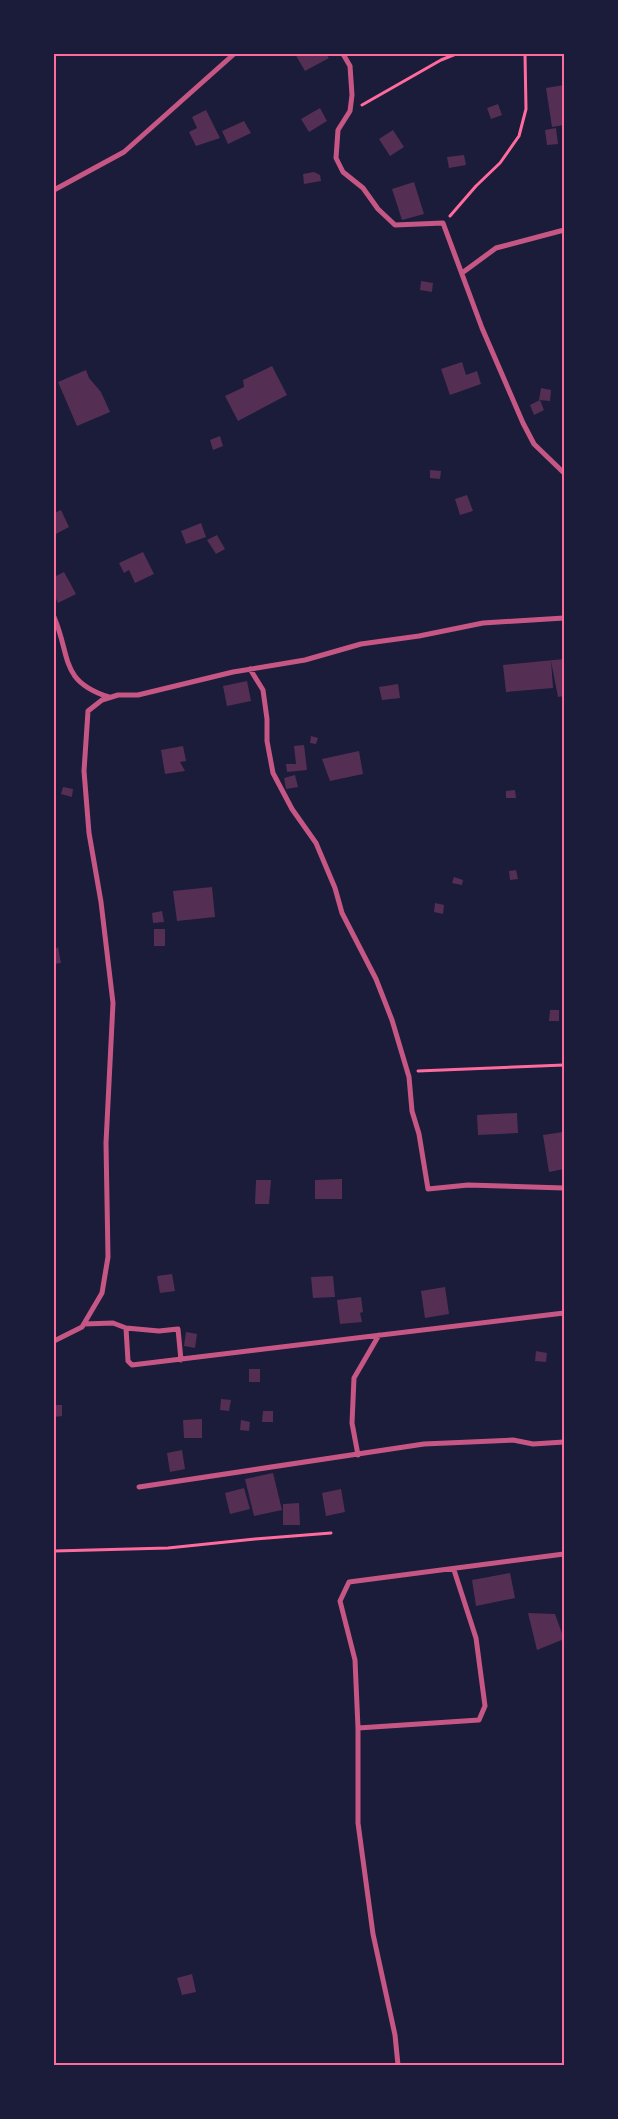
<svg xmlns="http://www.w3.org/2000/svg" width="618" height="2119" font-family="Ubuntu,sans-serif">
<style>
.building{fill:#542f53}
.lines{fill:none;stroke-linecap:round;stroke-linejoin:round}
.path{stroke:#ff6b9d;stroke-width:3}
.minor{stroke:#c65784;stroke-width:5}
.neatline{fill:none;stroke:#ff6b9d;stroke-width:2}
</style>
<rect width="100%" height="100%" fill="#1b1b3a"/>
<!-- building -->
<path class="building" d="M 295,54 L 326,54 L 329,58 L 305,71 Z
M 564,85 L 564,125 L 552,127 L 546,88 Z
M 498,104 L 502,115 L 491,119 L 487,108 Z
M 320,108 L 327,121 L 309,132 L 301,119 Z
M 206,110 L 220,138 L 196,146 L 189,132 L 197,128 L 192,117 Z
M 244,121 L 251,133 L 228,144 L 222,131 Z
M 556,128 L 558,144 L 547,145 L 545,130 Z
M 393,130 L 404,147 L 390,156 L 379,139 Z
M 464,155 L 466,165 L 449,168 L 447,157 Z
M 314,172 L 320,175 L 321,181 L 304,184 L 303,174 Z
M 414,182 L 424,214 L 402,220 L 392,189 Z
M 421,281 L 433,283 L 432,292 L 420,290 Z
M 462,362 L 466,375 L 477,371 L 481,384 L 450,395 L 441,369 Z
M 272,366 L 287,395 L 238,421 L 225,396 L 244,387 L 243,380 Z
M 86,370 L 89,378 L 101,392 L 110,412 L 77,426 L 58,382 Z
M 541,388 L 551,390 L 550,401 L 539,400 Z
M 540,400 L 544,410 L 534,415 L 530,405 Z
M 220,436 L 223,446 L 213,450 L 210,440 Z
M 430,470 L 441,471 L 440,479 L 430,478 Z
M 467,495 L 473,511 L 460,515 L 455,499 Z
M 61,510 L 69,527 L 54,535 L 54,513 Z
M 201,523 L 206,537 L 186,544 L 181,531 Z
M 217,535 L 225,549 L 216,554 L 207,540 Z
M 143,552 L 154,574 L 135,583 L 129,570 L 124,573 L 119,563 Z
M 64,572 L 76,594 L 58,603 L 54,595 L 54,577 Z
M 564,659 L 564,696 L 558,697 L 551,661 L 553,688 L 506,692 L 503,665 Z
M 247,681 L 251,701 L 227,706 L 223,686 Z
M 398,684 L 400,698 L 382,700 L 379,687 Z
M 311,736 L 318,738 L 316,744 L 310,743 Z
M 304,745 L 307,770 L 287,772 L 286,764 L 296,764 L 294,746 Z
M 183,746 L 186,761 L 180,762 L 185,771 L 165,774 L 161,750 Z
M 359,751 L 363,774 L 330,781 L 322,759 Z
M 295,775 L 298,787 L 286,789 L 284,778 Z
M 63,787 L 73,789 L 72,797 L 61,794 Z
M 515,790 L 516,798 L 506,798 L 506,791 Z
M 516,870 L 518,879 L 510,880 L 509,871 Z
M 454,877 L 463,880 L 462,885 L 452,883 Z
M 212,887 L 215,917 L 177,921 L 173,891 Z
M 435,903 L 444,905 L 443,914 L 434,912 Z
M 162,911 L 164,922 L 153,923 L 152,913 Z
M 154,929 L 165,929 L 165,946 L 154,946 Z
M 58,947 L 61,963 L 54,964 L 54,950 Z
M 550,1010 L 559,1010 L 559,1021 L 549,1021 Z
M 517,1113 L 518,1133 L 478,1135 L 477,1115 Z
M 563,1132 L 564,1162 L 562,1163 L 564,1169 L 549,1172 L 543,1135 Z
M 342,1179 L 342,1199 L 315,1199 L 315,1180 Z
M 256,1180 L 271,1180 L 269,1204 L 255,1204 Z
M 172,1274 L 175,1291 L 160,1293 L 157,1276 Z
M 333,1276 L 335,1297 L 313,1298 L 311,1277 Z
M 445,1287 L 449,1314 L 425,1318 L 421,1291 Z
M 361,1297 L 363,1312 L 360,1313 L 362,1322 L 340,1324 L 337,1300 Z
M 186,1332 L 197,1334 L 195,1348 L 184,1346 Z
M 536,1351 L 547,1353 L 546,1362 L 535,1361 Z
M 249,1369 L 260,1369 L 260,1382 L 249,1382 Z
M 221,1399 L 231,1400 L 229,1411 L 220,1410 Z
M 54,1405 L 62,1405 L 62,1416 L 54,1417 Z
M 263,1411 L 273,1411 L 273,1422 L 262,1422 Z
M 202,1419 L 202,1438 L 184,1438 L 183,1420 Z
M 241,1420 L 250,1422 L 249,1431 L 240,1430 Z
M 182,1450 L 185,1469 L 170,1472 L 167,1453 Z
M 273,1473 L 282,1510 L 254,1516 L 245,1479 Z
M 244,1488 L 250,1509 L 230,1514 L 225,1493 Z
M 341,1489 L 345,1512 L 326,1516 L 322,1493 Z
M 299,1503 L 300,1525 L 283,1525 L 283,1504 Z
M 510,1573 L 515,1598 L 476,1606 L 472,1580 Z
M 528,1613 L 555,1614 L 564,1639 L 537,1650 Z
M 192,1974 L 196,1992 L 182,1995 L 177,1978 Z"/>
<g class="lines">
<!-- path -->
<path class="path" d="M 362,105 L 441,60 L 456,54
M 450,216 L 476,186 L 500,163 L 519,136 L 526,109 L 525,54
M 418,1071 L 564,1065
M 54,1551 L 168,1548 L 255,1539 L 331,1533"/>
<!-- minor -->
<path class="minor" d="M 343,54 L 350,66 L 352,95 L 350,111 L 338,130 L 336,158 L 343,172 L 363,188 L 378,209 L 395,225 L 443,223 L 482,328 L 523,423 L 534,444 L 564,473
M 54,190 L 124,152 L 234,54
M 462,273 L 496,248 L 564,230
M 54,617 C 71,656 59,681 109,697
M 250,669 L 263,690 L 267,719 L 267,741 L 273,773 L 292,809 L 316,843 L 335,888 L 342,913 L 376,979 L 392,1020 L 409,1077 L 412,1111 L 419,1134 L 428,1189 L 468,1185 L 564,1188
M 84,1324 L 113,1323 L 126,1328 L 128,1361 L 132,1365 L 564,1313
M 126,1328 L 159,1331 L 178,1329 L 181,1360
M 54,1341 L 82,1327 L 102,1293 L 108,1257 L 106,1143 L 113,1003 L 101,902 L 89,833 L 84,771 L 88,711 L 102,700 L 118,695 L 138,695 L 233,672 L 305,660 L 361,644 L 419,636 L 483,623 L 564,618
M 358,1455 L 352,1423 L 354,1378 L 379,1335
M 139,1487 L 424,1444 L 513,1440 L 533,1444 L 564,1442
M 358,1728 L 479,1720 L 485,1706 L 476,1638 L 454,1570
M 398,2065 L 395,2035 L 373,1934 L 358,1823 L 358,1728 L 355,1660 L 340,1601 L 349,1582 L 564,1554"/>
</g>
<!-- border -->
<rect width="618" height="2119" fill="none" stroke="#1b1b3a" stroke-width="110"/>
<rect x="55" y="55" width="508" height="2009" class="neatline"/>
</svg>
